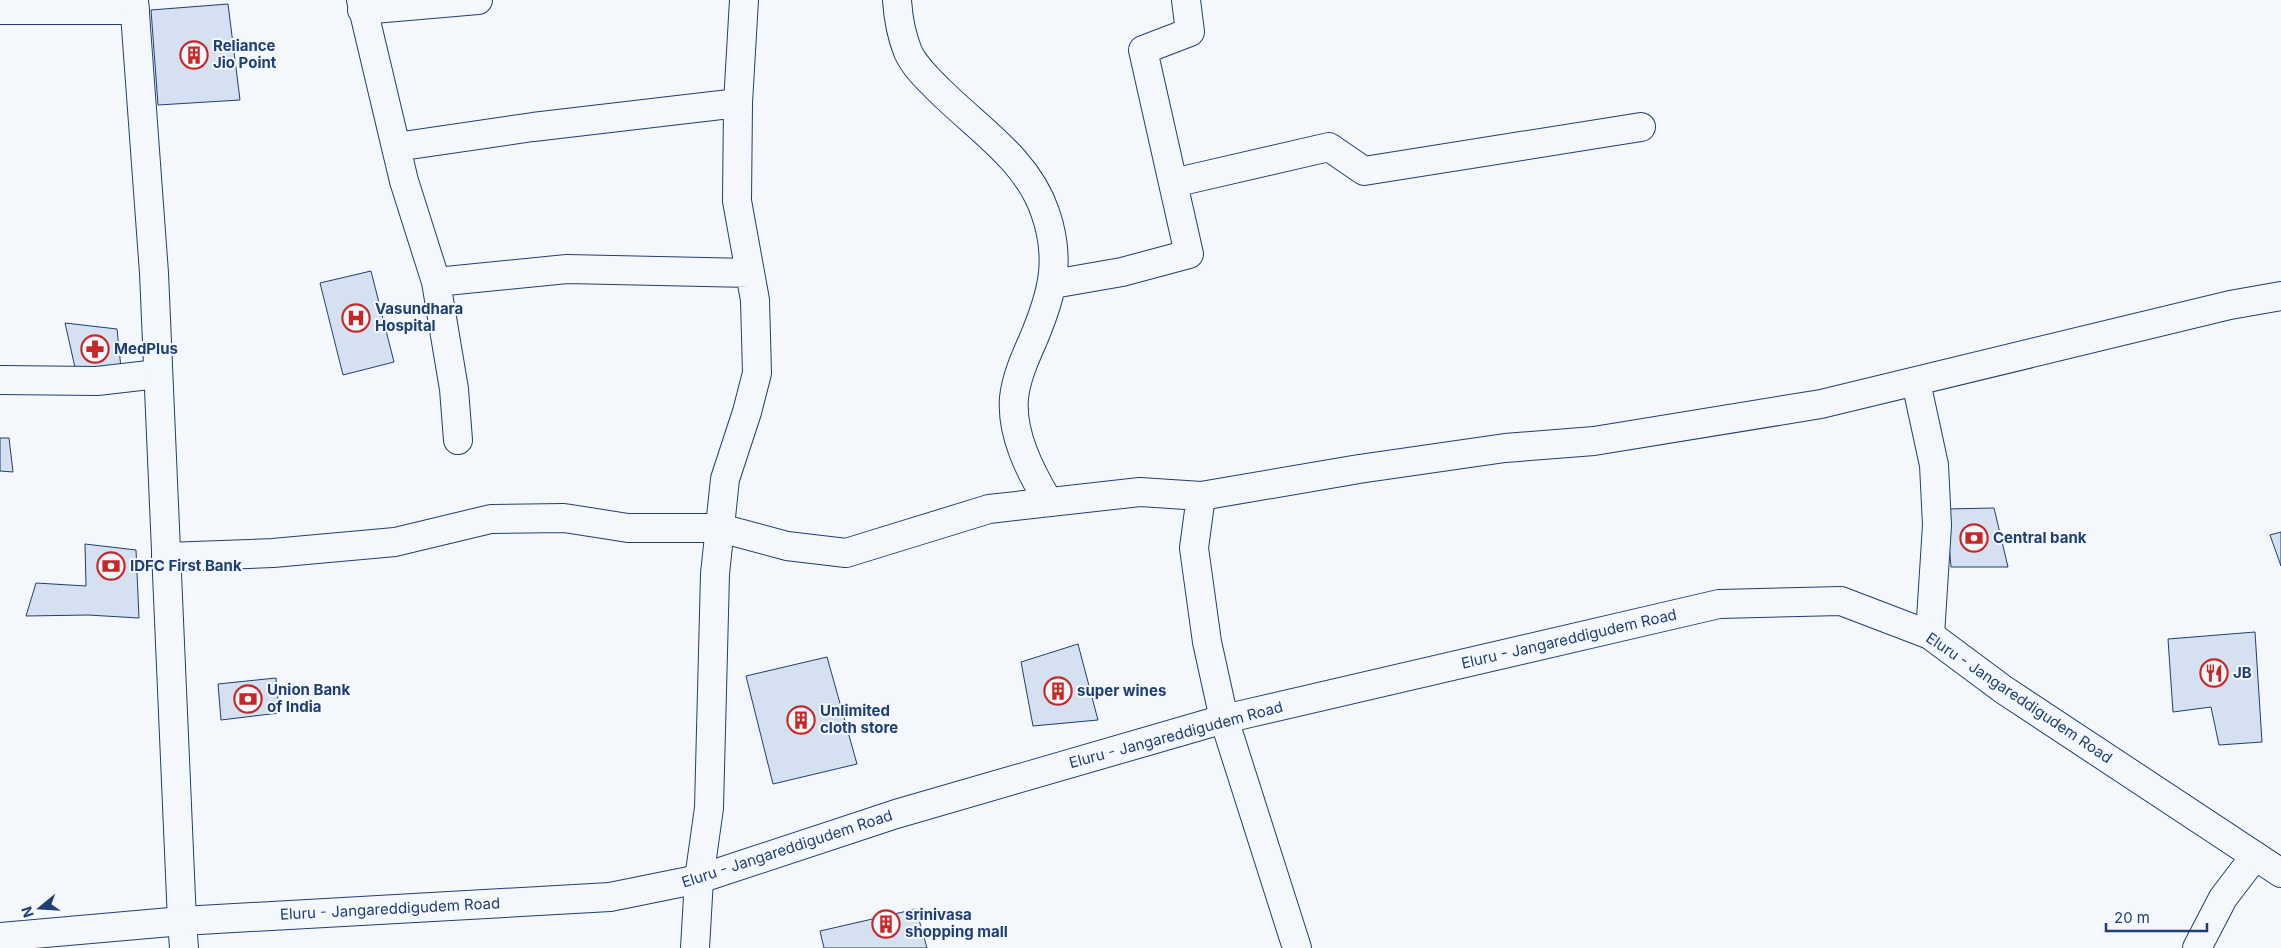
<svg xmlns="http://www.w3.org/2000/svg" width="2281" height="948" font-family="Inter,sans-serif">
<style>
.building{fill:#d5e0f0;stroke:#1d3f73}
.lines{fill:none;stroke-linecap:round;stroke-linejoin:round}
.street-casing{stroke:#1d3f73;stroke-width:30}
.secondary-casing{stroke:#1d3f73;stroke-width:30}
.primary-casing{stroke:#1d3f73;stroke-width:30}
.street{stroke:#f4f7fb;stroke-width:28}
.secondary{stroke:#f4f7fb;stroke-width:28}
.primary{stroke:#f4f7fb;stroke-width:28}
.labels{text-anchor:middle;stroke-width:4;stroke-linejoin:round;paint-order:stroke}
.poi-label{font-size:15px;font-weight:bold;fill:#1d3f73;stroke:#f4f7fb;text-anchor:start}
.street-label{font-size:15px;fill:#1d3f73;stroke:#f4f7fb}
</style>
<rect width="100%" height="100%" fill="#f4f7fb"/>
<!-- building -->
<path class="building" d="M 228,4 L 240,100 L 158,105 L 151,10 Z
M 371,271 L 394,362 L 343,375 L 320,283 Z
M 65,323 L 117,329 L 121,368 L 76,372 Z
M 0,438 L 9,438 L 13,472 L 0,471 Z
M 1994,508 L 2008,567 L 1951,567 L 1946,509 Z
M 2281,532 L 2281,566 L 2270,535 Z
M 85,544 L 136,550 L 139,618 L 88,615 L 26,616 L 36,583 L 86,586 Z
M 2255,632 L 2262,742 L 2219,745 L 2211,707 L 2173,712 L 2168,639 Z
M 1078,644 L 1098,720 L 1033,726 L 1021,662 Z
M 827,657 L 857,764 L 773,784 L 746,676 Z
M 276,678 L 279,713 L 221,720 L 218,684 Z
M 916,909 L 927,948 L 824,948 L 820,931 Z"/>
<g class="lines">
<!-- street casing -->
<g class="street-casing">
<path id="street" d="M 361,0 L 404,181 L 436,282 L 454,389 L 458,440
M 897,0 C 898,16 902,37 908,52 C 915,67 928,79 939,90 C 977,128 1027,159 1045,212 C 1062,260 1052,295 1033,340 C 1025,358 1016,378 1014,398 C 1011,434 1030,471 1048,501
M 0,10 L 135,10
M 362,10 L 478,0
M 396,147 L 533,127 L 738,103
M 1173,183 L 1329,147 L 1364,171 L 1641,127
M 436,282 L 567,269 L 750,273
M 1053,284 L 1122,272 L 1189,254 L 1143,50 L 1190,32 L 1186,0
M 0,380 L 97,381 L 158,374
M 1916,382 L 1934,465 L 1937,525 L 1930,635
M 166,557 L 273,553 L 395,542 L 491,519 L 564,518 L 628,528 L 720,528 L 787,546 L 846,553 L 989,509 L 1140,492 L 1201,496
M 699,879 L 709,808 L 715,574 L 725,479 L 747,412 L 757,373 L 755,300 L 737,201 L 738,103 L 744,0
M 182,921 L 184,948
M 1297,948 L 1224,719 L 1207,642 L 1194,548 L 1201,496 L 1359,469 L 1505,448 L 1594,441 L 1821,404 L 2230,305 L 2281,296
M 2197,948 L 2223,898 L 2255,856"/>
</g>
<!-- secondary casing -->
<g class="secondary-casing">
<path id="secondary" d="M 134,0 L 154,273 L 182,921
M 695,948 L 699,879"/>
</g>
<!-- primary casing -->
<g class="primary-casing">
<path id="primary" d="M 0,937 L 182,921 L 610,897 L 699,879 L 896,814 L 1224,719 L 1719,604 L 1841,601 L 1930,635 L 2004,690 L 2281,873"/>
</g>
<!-- street -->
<use href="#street" class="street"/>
<!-- secondary -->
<use href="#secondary" class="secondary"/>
<!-- primary -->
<use href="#primary" class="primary"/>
</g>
<!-- icons -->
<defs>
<g id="building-ring" transform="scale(1.4375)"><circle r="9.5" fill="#f4f7fb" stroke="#c62828" stroke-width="1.5"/><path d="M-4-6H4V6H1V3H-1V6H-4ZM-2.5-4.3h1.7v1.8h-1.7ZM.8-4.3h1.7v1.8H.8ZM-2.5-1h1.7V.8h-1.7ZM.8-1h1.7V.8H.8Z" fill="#c62828"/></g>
<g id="hospital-ring" transform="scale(1.4375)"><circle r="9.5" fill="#f4f7fb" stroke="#c62828" stroke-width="1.5"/><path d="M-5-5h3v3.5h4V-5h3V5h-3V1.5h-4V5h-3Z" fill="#c62828"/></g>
<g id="pharmacy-ring" transform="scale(1.4375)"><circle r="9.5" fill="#f4f7fb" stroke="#c62828" stroke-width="1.5"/><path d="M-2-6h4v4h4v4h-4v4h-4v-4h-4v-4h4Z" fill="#c62828"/></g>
<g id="bank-ring" transform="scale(1.4375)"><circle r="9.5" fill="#f4f7fb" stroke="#c62828" stroke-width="1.5"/><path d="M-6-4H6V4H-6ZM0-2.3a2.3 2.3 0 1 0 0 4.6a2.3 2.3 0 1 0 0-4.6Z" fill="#c62828"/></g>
<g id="restaurant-ring" transform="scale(1.4375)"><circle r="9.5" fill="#f4f7fb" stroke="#c62828" stroke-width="1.5"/><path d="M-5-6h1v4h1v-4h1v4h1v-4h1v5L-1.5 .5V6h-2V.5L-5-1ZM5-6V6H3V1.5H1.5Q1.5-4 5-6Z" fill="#c62828"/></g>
</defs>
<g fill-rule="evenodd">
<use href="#building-ring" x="194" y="55"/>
<use href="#hospital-ring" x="356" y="318"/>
<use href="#pharmacy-ring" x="95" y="349"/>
<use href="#bank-ring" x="1974" y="538"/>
<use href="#bank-ring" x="111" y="566"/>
<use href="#restaurant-ring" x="2214" y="673"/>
<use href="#building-ring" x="1058" y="691"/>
<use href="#bank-ring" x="248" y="699"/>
<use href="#building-ring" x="801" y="720"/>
<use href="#building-ring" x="886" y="924"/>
</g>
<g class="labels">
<!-- poi labels -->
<g class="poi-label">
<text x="213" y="51">Reliance<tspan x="213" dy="17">Jio Point</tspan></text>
<text x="375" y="314">Vasundhara<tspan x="375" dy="17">Hospital</tspan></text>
<text x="114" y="354">MedPlus</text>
<text x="1993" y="543">Central bank</text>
<text x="130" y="571">IDFC First Bank</text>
<text x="2233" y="678">JB</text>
<text x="267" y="695">Union Bank<tspan x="267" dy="17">of India</tspan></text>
<text x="1077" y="696">super wines</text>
<text x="820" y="716">Unlimited<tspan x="820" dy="17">cloth store</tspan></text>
<text x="905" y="920">srinivasa<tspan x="905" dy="17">shopping mall</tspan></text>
</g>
<!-- street labels -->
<g class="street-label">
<text transform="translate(1569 639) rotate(-13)" y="5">Eluru - Jangareddigudem Road</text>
<text transform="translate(2019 698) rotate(34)" y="5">Eluru - Jangareddigudem Road</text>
<text transform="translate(1176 735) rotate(-15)" y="5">Eluru - Jangareddigudem Road</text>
<text transform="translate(787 849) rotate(-18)" y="5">Eluru - Jangareddigudem Road</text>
<text transform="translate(390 909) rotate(-3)" y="5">Eluru - Jangareddigudem Road</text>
</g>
</g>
<!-- north arrow -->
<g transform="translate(40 908) rotate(252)" stroke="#f4f7fb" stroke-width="4" paint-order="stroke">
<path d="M0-4L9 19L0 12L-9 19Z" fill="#1d3f73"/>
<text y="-8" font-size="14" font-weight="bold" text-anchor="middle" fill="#1d3f73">N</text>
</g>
<!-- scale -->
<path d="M2106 923v8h101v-8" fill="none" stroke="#1d3f73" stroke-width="2.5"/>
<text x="2114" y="923" font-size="15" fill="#1d3f73" stroke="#f4f7fb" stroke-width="4" paint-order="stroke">20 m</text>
</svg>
